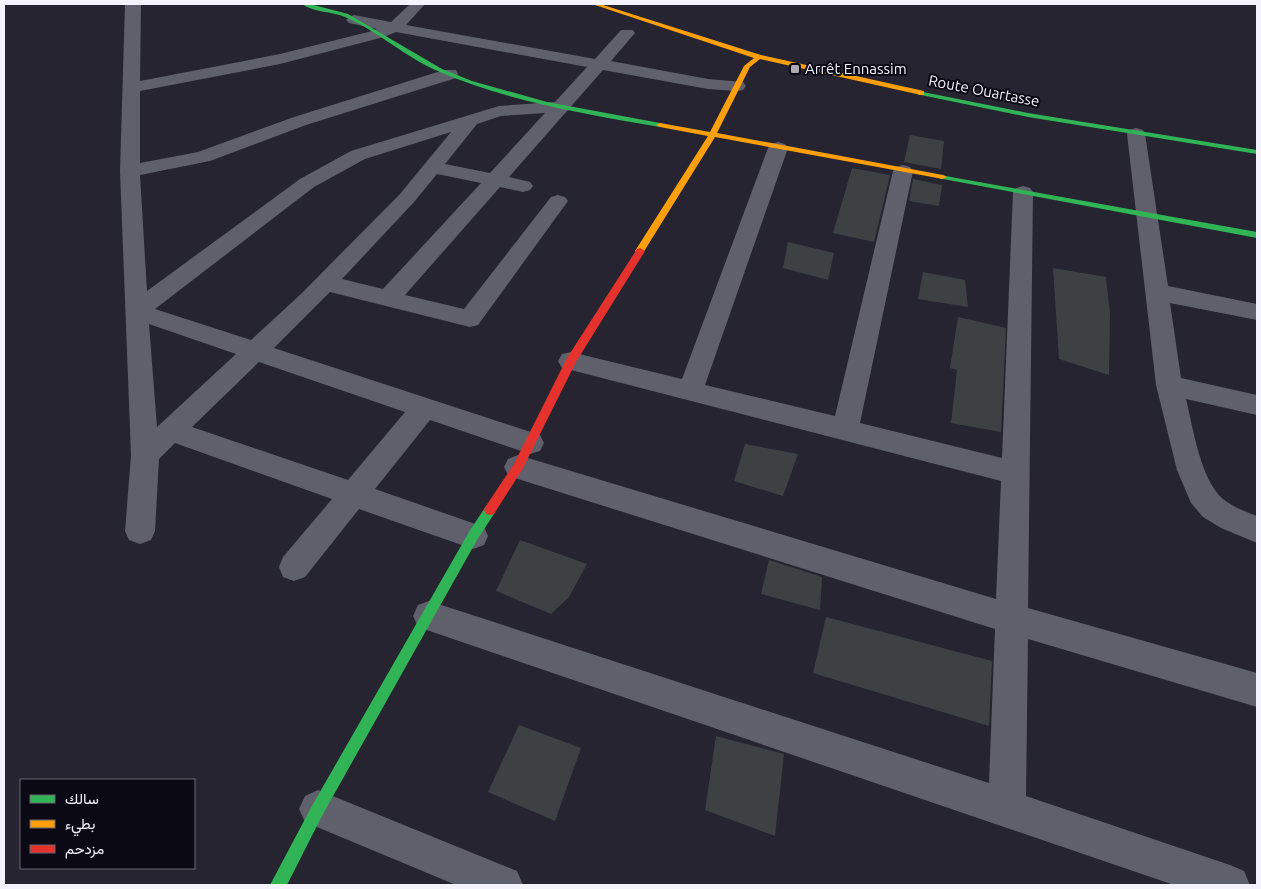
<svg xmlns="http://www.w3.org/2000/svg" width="1261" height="889" font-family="Ubuntu,Vazirmatn,sans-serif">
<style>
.building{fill:#3d4144}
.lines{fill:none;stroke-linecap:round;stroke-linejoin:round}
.street{fill:#605f6c;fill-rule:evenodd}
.fast{fill:#30b455;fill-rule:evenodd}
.slow{fill:#ff9f0a;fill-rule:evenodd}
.jam{fill:#e5322d;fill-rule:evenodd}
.poi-dot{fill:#acabb5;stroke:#0b0a14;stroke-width:2}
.labels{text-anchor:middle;stroke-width:4;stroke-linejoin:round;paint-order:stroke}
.far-poi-label{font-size:15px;fill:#f4f3fd;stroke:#0b0a14;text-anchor:start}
.far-street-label{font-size:15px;fill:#f4f3fd;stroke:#0b0a14}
</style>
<rect width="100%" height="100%" fill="#252430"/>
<!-- building -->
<path class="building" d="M 910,135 L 944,141 L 941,169 L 904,162 Z
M 852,168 L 890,175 L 874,242 L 833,233 Z
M 913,179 L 942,185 L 939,206 L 909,201 Z
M 788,242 L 834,253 L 828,280 L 783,268 Z
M 1053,268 L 1106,277 L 1110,314 L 1109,375 L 1059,359 Z
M 923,272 L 965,280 L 968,307 L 918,299 Z
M 958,317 L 1006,328 L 1001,432 L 951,423 L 957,370 L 950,368 Z
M 745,444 L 798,454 L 783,496 L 734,481 Z
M 520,540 L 587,564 L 569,597 L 551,614 L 496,591 Z
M 769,560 L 822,577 L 820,610 L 761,594 Z
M 826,617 L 992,661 L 989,726 L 813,673 Z
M 519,725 L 581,748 L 555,821 L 488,792 Z
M 716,736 L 784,754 L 775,836 L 705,810 Z"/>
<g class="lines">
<!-- street -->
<path class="street" d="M 125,4 L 141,4 L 140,81 L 280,54 L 372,31 L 377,29 L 349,23 L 346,20 L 349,17 L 354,15 L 391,22 L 410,4 L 425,4 L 406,25 L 595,59 L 621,30 L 633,30 L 635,33 L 611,61 L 708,79 L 743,82 L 746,86 L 743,90 L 737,91 L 708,89 L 603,70 L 509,177 L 530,182 L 533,186 L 530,190 L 523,192 L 500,187 L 405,295 L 464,309 L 551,197 L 558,195 L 565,197 L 568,201 L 478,325 L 470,327 L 330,292 L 274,348 L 540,435 L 544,443 L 540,451 L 530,454 L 430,420 L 375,489 L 484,527 L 488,536 L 484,545 L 473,549 L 359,509 L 305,577 L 294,581 L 283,577 L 279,567 L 283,557 L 332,499 L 175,443 L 159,459 L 155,531 L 151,540 L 140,544 L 129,540 L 125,531 L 131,455 L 120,171 ZM 396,32 L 587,67 L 555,102 L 499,106 L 351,151 L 300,179 L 147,291 L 140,175 L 210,161 L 306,125 L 456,78 L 458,74 L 456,70 L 444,70 L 294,117 L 198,152 L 140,163 L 140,91 L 280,64 L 384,37 ZM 545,113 L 490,173 L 445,164 L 477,124 L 501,116 ZM 451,132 L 400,194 L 301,294 L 251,340 L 155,309 L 314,187 L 365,159 ZM 437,174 L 481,183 L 383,289 L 342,279 L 414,202 ZM 149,324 L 236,354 L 157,427 ZM 259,362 L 405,412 L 348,480 L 192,427 Z
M 1136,128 L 1143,130 L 1145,134 L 1168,286 L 1257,304 L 1257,320 L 1170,303 L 1181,378 L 1257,395 L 1257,415 L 1186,399 C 1193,427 1200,479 1223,499 C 1233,507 1246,512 1257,516 L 1257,543 L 1221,528 L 1203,517 L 1191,503 L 1177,470 L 1156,385 L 1127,134 L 1129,130 Z
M 778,142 L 785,144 L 788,148 L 705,385 L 835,416 L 893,171 L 896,167 L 903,165 L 910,167 L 913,171 L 860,423 L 1002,458 L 1013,192 L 1016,188 L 1023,186 L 1030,188 L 1033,192 L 1028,608 L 1257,673 L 1257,707 L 1028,639 L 1026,796 L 1230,865 L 1244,871 L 1250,885 L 1174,885 L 418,627 L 413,616 L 418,605 L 429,601 L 989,783 L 995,629 L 518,479 L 508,475 L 504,467 L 508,459 L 518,455 L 996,599 L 1001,481 L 571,370 L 562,368 L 558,361 L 562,354 L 571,352 L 682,379 L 768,148 L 771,144 Z
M 318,790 L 517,871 L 523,885 L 456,885 L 305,822 L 299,809 L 305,796 Z"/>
<!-- fast -->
<path class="fast" d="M 302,4 L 310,4 L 348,14 L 442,69 L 472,81 L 547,102 L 660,123 L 664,125 L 660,127 C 586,114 510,102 440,72 C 406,58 378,31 345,17 C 331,11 315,13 302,4 Z
M 918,91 L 1028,113 L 1257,150 L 1257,154 L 1028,117 L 921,95 L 918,95 Z
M 940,175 L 1257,232 L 1257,238 L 943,179 L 940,179 Z
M 490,505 L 494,506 L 496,510 L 494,514 L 477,540 L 323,814 L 287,885 L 270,885 L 313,804 L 469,532 L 486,506 Z"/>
<!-- slow -->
<path class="slow" d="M 592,4 L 600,4 L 761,55 L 924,91 L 924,95 L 921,95 L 760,59 L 750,67 L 717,133 L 943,175 L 947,177 L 943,179 L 715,137 L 643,253 L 637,253 L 635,251 L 708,136 L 660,127 L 656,125 L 660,123 L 710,132 L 744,66 L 754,58 Z"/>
<!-- jam -->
<path class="jam" d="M 640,248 L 645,251 L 576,362 L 522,470 L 494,514 L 490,515 L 486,514 L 484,510 L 486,506 L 514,464 L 567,358 L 637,249 Z"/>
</g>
<!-- markers -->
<rect class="poi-dot" x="790" y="64" width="10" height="10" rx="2.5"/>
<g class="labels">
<!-- far-poi labels -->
<g class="far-poi-label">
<text x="805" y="74">Arrêt Ennassim</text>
</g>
<!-- far-street labels -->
<g class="far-street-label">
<text transform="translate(984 91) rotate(11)" y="5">Route Ouartasse</text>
</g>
</g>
<!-- border -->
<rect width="1261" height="889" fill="none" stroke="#f4f3fd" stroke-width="10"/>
<!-- legend -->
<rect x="20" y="779" width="175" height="90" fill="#0b0a14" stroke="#686771"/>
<rect x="30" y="795" width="25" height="8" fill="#30b455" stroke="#686771"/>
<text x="65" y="804" font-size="15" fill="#f4f3fd">سالك</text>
<rect x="30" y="820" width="25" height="8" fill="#ff9f0a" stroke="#686771"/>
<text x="65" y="829" font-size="15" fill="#f4f3fd">بطيء</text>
<rect x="30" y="845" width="25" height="8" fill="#e5322d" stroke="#686771"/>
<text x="65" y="854" font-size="15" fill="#f4f3fd">مزدحم</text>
</svg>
